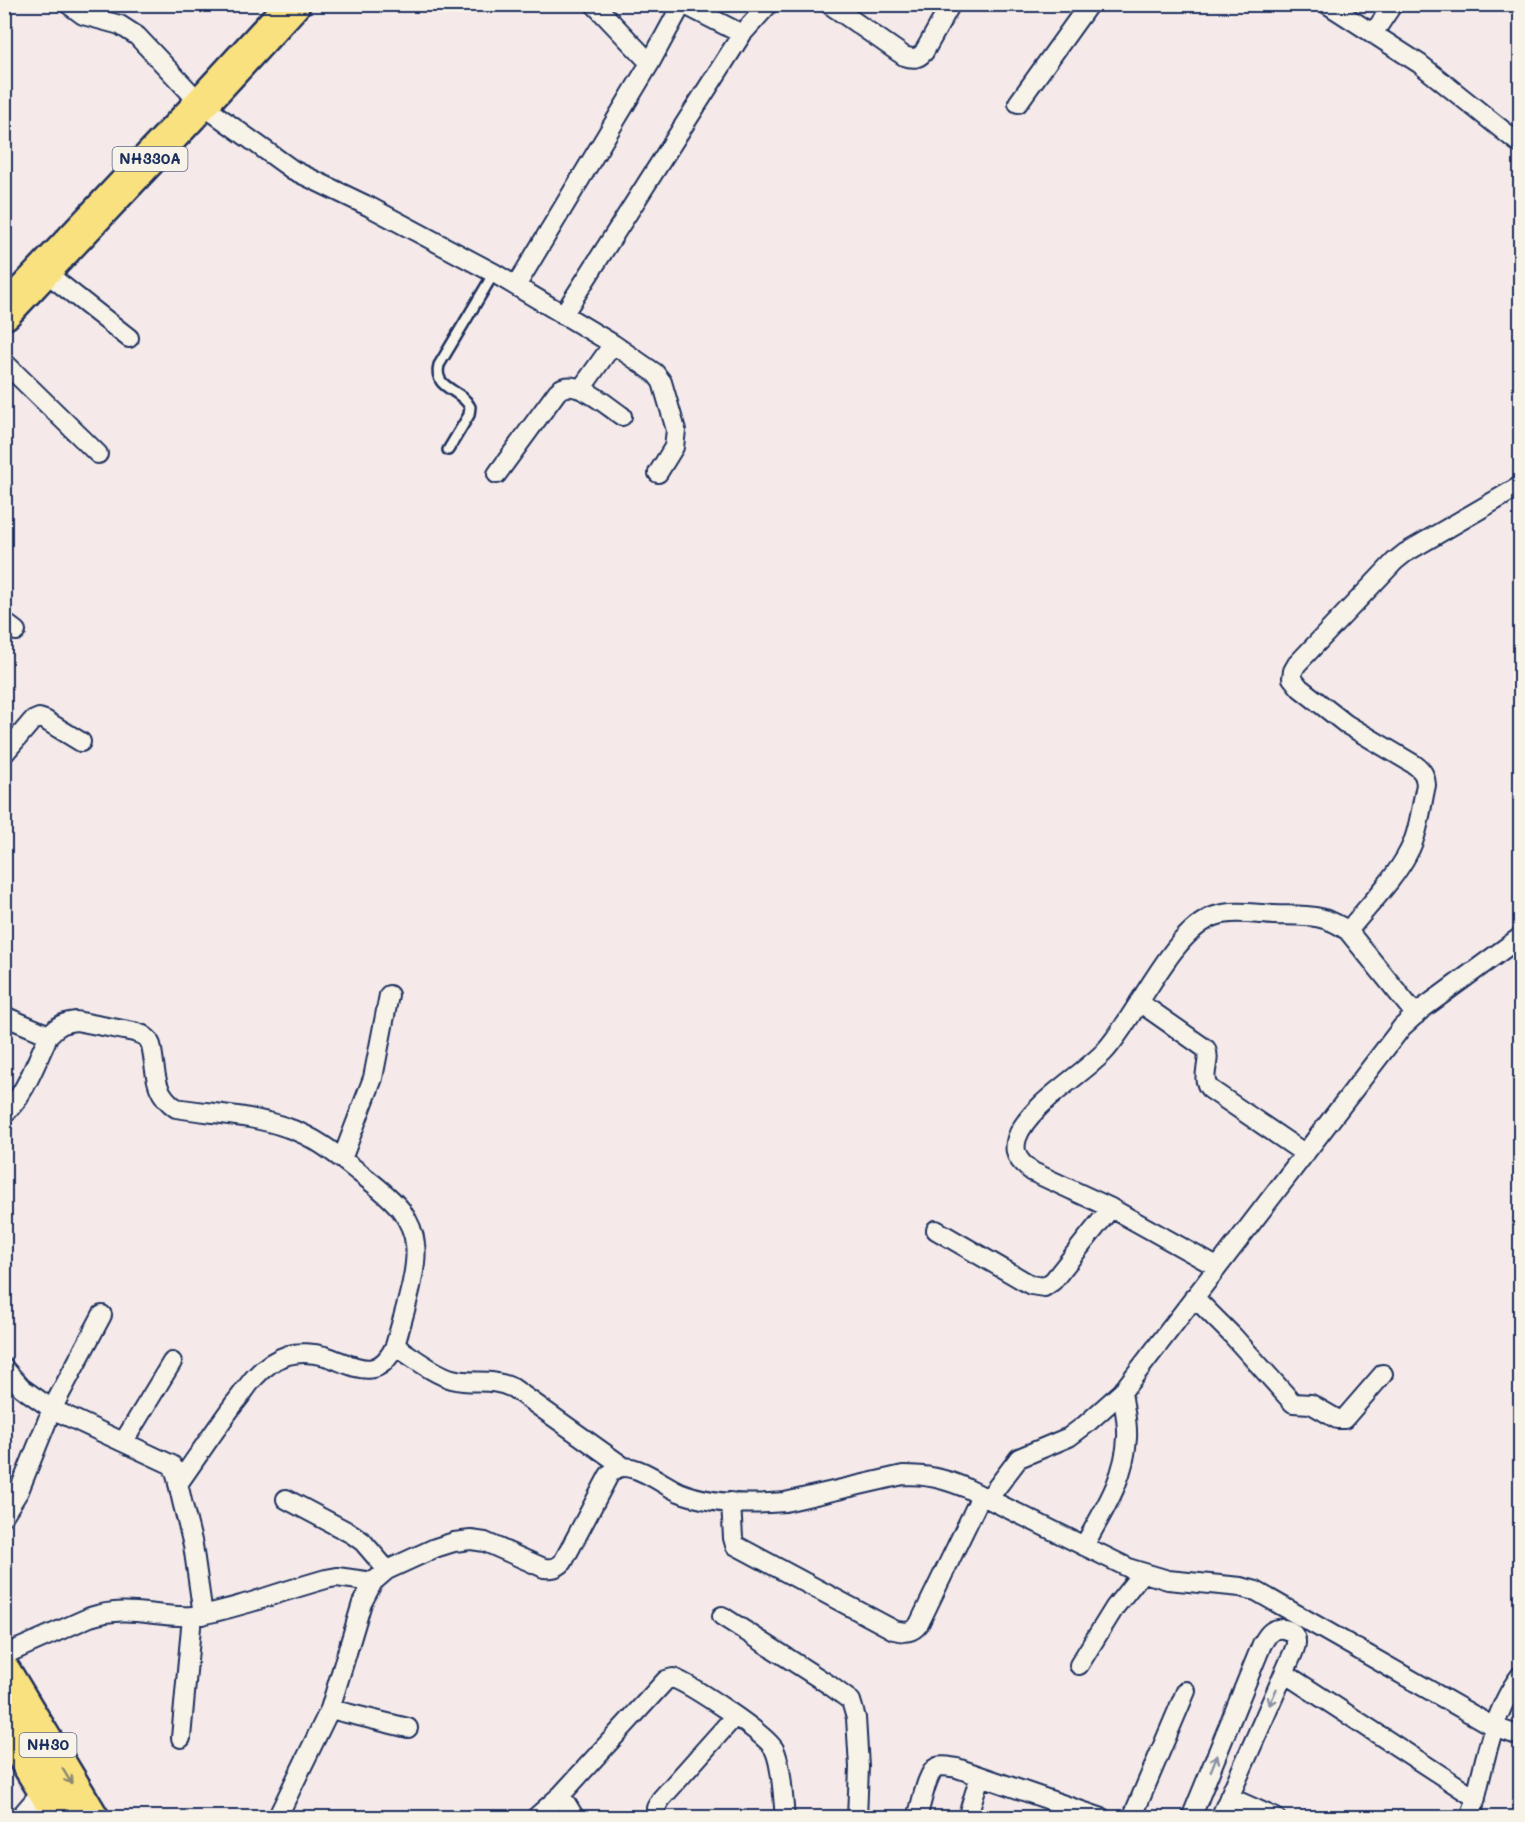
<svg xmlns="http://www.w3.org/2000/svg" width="1525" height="1822" font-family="Mali,sans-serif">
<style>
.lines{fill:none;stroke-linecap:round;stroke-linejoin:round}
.lane-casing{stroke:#1b2f5e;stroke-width:14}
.street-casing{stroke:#1b2f5e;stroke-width:22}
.highway-casing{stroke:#1b2f5e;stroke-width:38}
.lane{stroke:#f7f3e8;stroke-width:9}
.street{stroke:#f7f3e8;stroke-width:18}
.highway{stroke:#fae180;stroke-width:33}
.oneway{stroke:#8991a3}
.oneway2{stroke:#8a886f}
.labels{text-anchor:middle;stroke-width:4.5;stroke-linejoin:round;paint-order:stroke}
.shield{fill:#f7f3e8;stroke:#5d6a87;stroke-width:1.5}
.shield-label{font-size:15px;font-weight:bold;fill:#1b2f5e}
</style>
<rect width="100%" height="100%" fill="#f5eae9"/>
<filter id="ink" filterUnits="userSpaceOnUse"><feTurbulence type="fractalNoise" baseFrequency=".0167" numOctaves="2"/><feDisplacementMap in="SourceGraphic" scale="12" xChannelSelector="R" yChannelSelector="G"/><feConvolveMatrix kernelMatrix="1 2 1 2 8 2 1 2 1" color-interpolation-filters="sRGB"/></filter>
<g filter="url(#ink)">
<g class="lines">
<!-- lane casing -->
<g class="lane-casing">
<path id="lane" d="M 448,450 L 469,415 L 470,407 C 461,388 433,390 439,365 L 494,273"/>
</g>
<!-- street casing -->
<g class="street-casing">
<path id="street" d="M 68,4 L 83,15 L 120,25 L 137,36 L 201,104 L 293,170 L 370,207 L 494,273 L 613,344 L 655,373 L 662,382 L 676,430 L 674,447 L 658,473
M 594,4 L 650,63
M 683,4 L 742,34
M 829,4 L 904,56 C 913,59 918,59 924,52 L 951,4
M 1327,4 L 1420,64 L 1520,144
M 1373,34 L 1393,4
M 1018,103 L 1089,4
M 44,271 L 129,338
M 516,286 L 650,63 L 682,4
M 563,315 L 742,34 L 769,4
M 4,362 L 98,454
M 581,389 L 613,344
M 497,474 L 557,392 C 573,374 607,406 622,416
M 4,622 L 16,631
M 4,754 L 32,721 L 39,718 L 45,720 L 81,742
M 1348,931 C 1367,907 1394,880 1408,853 C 1419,833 1421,807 1426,785 C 1425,775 1423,771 1415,765 L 1346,724 L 1300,688 L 1292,678 L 1293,671 L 1297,664 L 1395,561 L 1405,553 L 1520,486
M 1139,1002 L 1206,1049 C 1212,1062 1199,1077 1210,1089 L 1304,1153
M 4,1016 L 49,1035
M 4,1114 C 25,1096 37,1059 49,1035 C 57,1026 64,1022 76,1021 L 134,1032 L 143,1035 L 148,1039 L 151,1045 C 157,1072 152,1091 176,1108 C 213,1114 253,1115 288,1128 C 316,1137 338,1156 361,1174 C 375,1185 390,1196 401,1210 C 408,1220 414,1232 415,1244 C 419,1270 402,1319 395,1346 C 377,1384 354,1365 325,1356 C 314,1353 299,1352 288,1355 C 275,1359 263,1368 254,1378 C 247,1386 241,1396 234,1404 C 215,1430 197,1457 178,1484
M 342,1159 L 373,1078 L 389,995
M 936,1230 L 1031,1285 L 1044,1287 L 1053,1281 L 1111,1208
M 1217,1267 L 1111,1208 L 1033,1172 C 1020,1163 1012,1154 1017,1138 C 1028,1106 1081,1076 1104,1052 C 1137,1017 1171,931 1215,916 C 1233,910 1255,914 1274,915 C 1304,916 1323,913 1348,931 L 1416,1015
M 1194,1297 L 1233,1336 L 1293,1403 L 1311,1404 L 1337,1419 L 1344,1419 L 1383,1374
M 395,1346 C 412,1356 433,1374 452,1379 C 475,1385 489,1377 513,1388 L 624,1467
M 4,1368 L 22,1388 L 52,1409 L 172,1465 L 176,1474 L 182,1501 L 193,1545 L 203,1615
M 124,1441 L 172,1362
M 286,1499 L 352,1534 L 363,1542 L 387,1570
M 988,1499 L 1019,1458 L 1069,1437 L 1085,1425 L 1122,1392 L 1402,1027 L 1422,1009 L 1519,938
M 731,1502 L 733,1538 L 735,1545 L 894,1630 C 905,1633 912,1633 919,1624 L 981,1496
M 4,1515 L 19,1491 L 52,1409 L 102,1315
M 1084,1546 C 1103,1511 1125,1479 1127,1438 C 1128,1423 1124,1407 1122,1392
M 722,1616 L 828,1684 L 851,1701 L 856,1718 L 859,1767 L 857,1818
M 4,1655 L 90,1617 C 129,1604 154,1618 191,1616 C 213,1614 233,1607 255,1601 C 278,1593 302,1586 326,1579 L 337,1577 L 373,1582
M 1079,1665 L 1115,1607 L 1142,1573
M 1284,1673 L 1476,1798
M 330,1709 L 408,1728
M 181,1738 L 192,1616
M 561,1795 L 575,1818
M 1229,1797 L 1276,1818
M 19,1818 L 44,1789
M 277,1818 L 330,1709 L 362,1603 L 373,1582 L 387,1570 L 435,1548 L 454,1542 L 471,1540 L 485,1542 L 544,1568 C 552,1569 557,1568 563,1562 L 609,1475 C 613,1470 617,1467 624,1467 C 641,1467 664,1485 679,1492 C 711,1505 751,1505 785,1502 L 903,1475 C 927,1475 942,1478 964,1487 L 1131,1569 L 1168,1580 L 1241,1587 L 1256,1591 L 1494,1727 L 1520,1736
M 535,1818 L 561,1795 L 666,1680 L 673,1678 C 691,1685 765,1733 774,1749 C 782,1764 783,1800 785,1818
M 656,1818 L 656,1808 L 661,1799 L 735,1716
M 917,1818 C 921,1806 927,1771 937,1767 C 943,1765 951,1767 957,1768 L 1102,1818
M 967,1818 L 980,1776
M 1132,1818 L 1186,1691
M 1191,1818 L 1262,1644 C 1265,1640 1267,1635 1271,1632 C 1280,1625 1297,1630 1296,1643 C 1296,1647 1294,1650 1293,1653 L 1220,1818
M 1471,1818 C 1482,1773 1492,1712 1520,1676"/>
</g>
<!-- highway casing -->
<g class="highway-casing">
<path id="highway" d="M 4,313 L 201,104 L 293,4
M 4,1672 L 92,1818
M 4,1724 L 62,1818"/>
</g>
<!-- lane -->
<use href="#lane" class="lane"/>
<!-- street -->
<use href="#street" class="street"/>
<!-- highway -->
<use href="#highway" class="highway"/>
</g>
<!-- one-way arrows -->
<defs><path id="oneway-shaft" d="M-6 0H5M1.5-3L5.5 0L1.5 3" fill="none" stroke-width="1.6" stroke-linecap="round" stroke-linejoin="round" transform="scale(1.5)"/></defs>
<g class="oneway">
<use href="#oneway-shaft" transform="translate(1273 1697) rotate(114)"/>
<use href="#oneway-shaft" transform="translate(1214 1763) rotate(-68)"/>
</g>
<use class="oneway2" href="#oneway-shaft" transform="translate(67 1776) rotate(59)"/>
</g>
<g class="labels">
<!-- shield labels -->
<g class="shield">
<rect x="112.5" y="147" width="75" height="24" rx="4.5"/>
<rect x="19.5" y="1733" width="57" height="24" rx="4.5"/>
</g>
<g class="shield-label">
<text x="150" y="164">NH330A</text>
<text x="48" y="1750">NH30</text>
</g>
</g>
<!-- margin -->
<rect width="1525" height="1822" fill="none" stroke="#f7f3e8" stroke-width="24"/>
<rect x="12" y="12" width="1501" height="1798" fill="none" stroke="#1b2f5e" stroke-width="2" filter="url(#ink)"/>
</svg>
